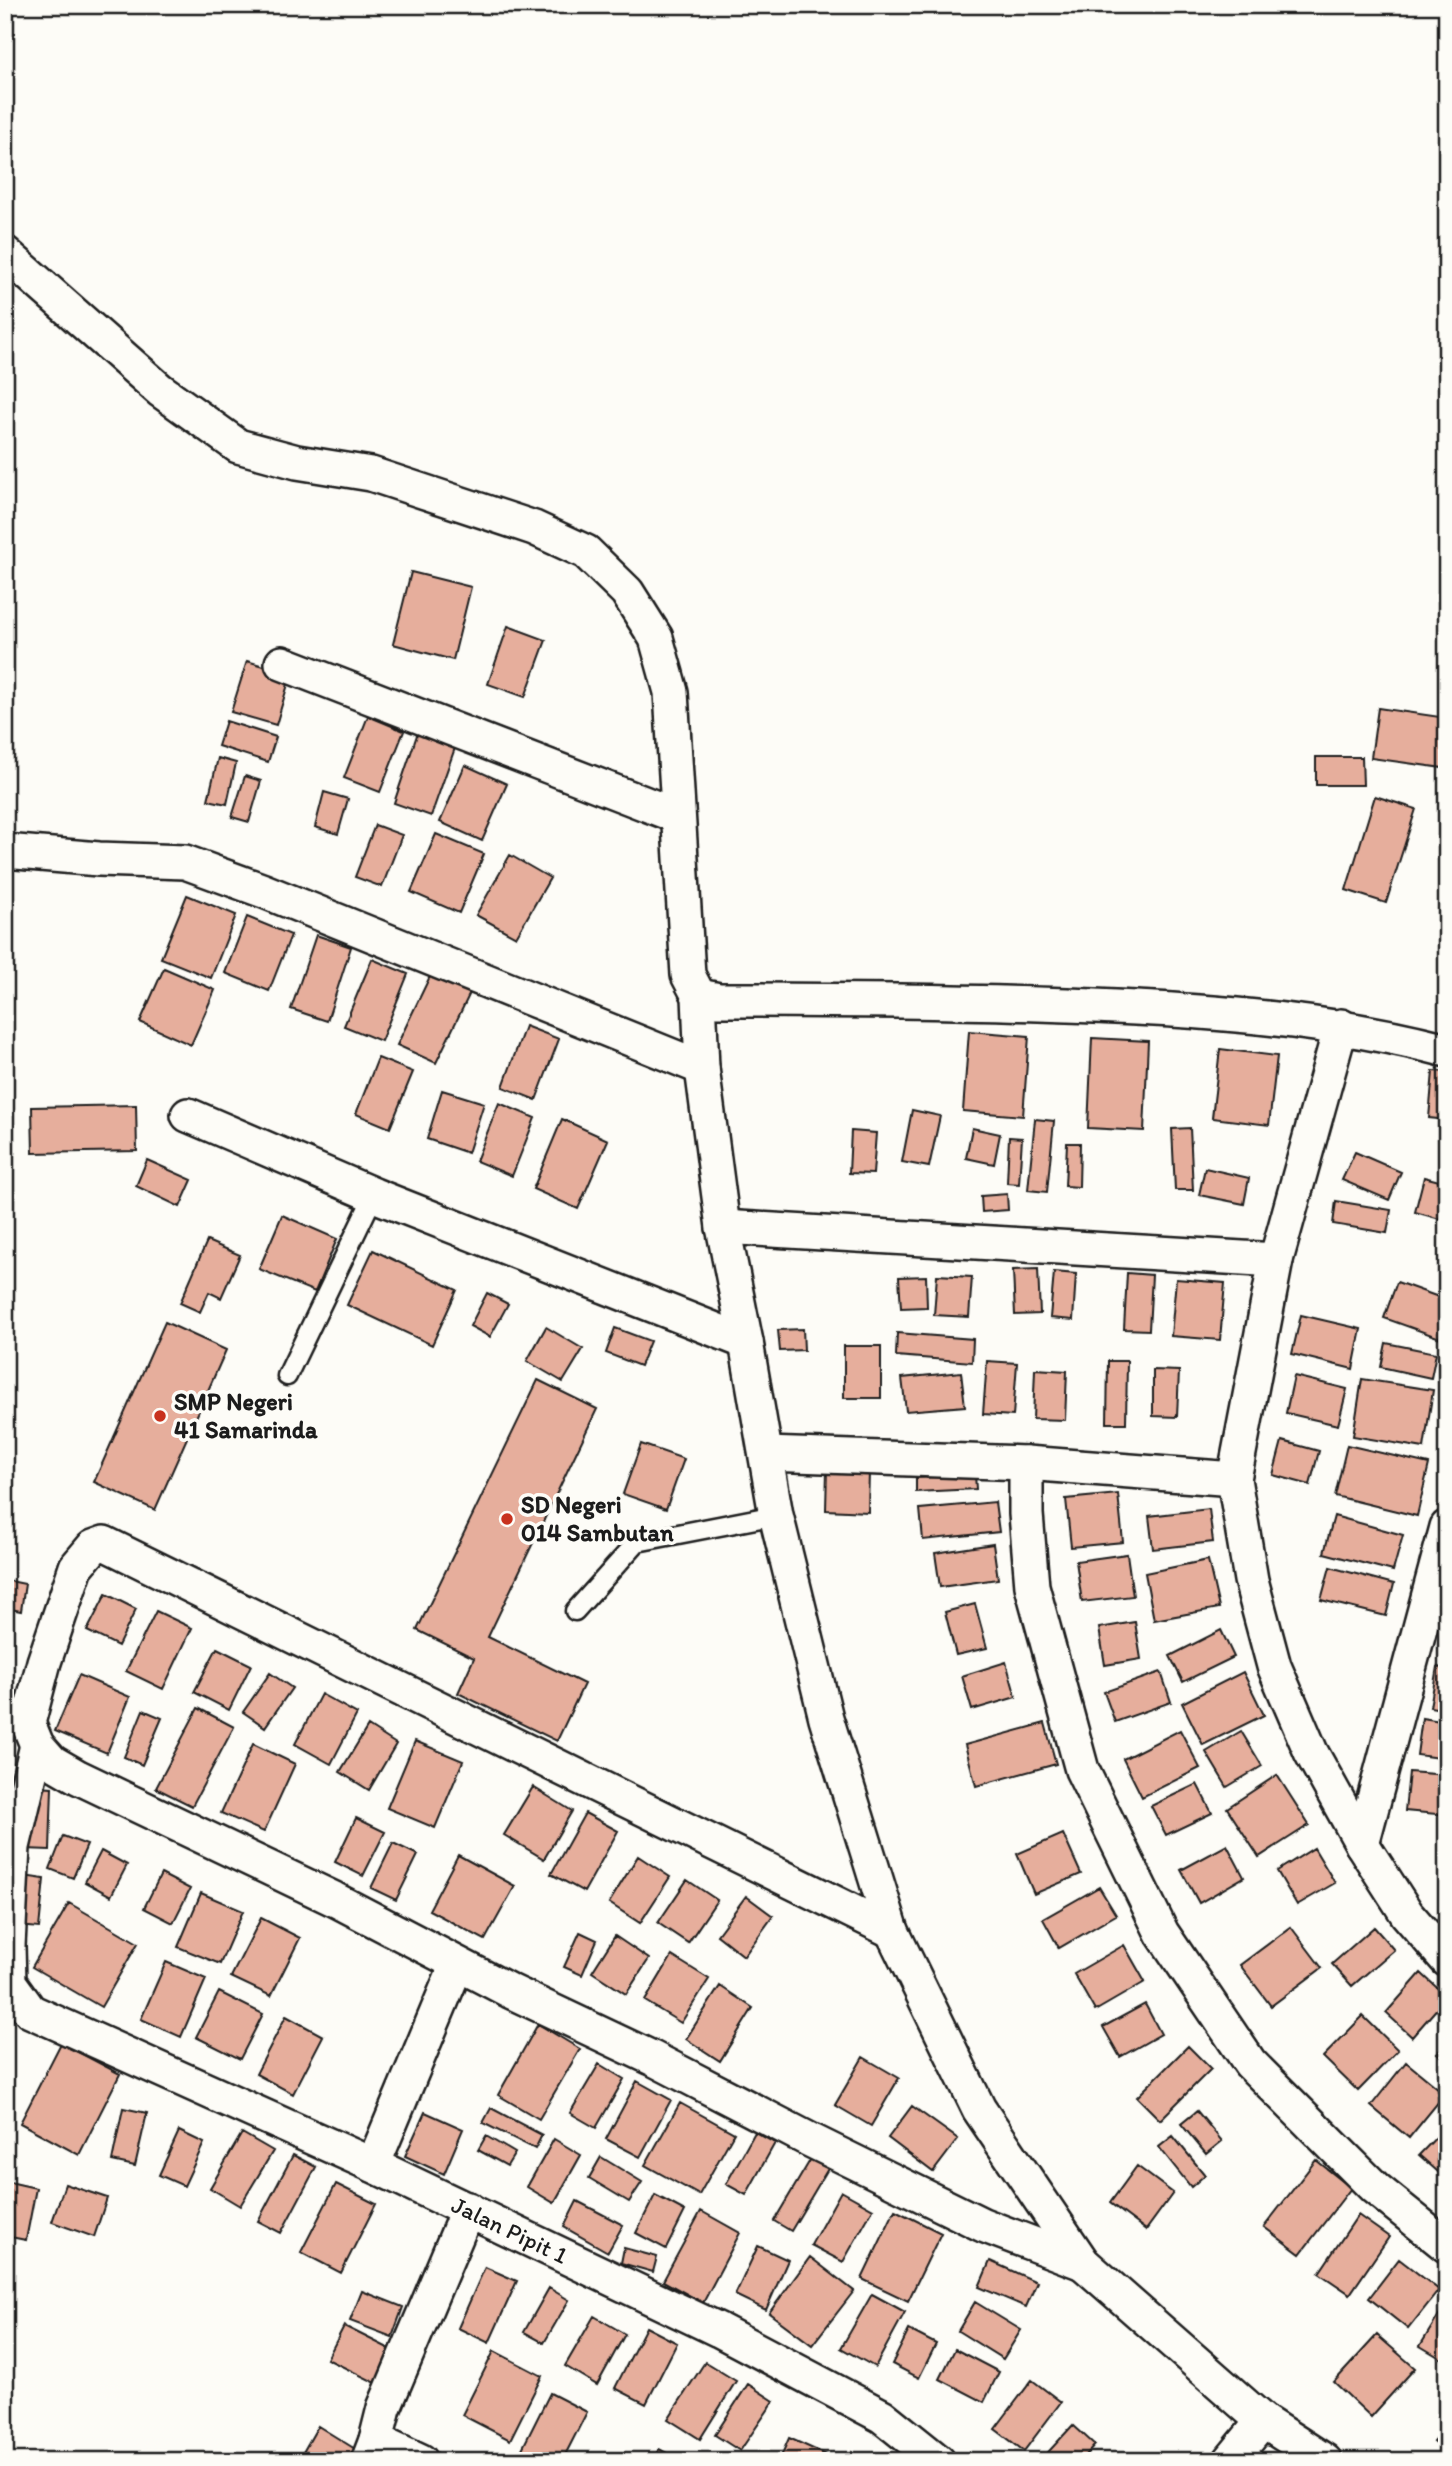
<svg xmlns="http://www.w3.org/2000/svg" width="1452" height="2466" font-family="Itim,sans-serif">
<style>
.building{fill:#e6ae9c;stroke:#1c1c1c;stroke-width:2}
.lines{fill:none;stroke-linecap:round;stroke-linejoin:round}
.service-casing{stroke:#1c1c1c;stroke-width:23}
.minor-casing{stroke:#1c1c1c;stroke-width:38}
.service{stroke:#fdfcf7;stroke-width:18}
.minor{stroke:#fdfcf7;stroke-width:33}
.poi-dot{fill:#c8321e;stroke:#fdfcf7;stroke-width:2.5}
.labels{text-anchor:middle;stroke-width:7;stroke-linejoin:round;paint-order:stroke}
.poi-label{font-size:24px;font-weight:bold;fill:#1c1c1c;stroke:#fdfcf7;text-anchor:start}
.street-label{font-size:24px;fill:#1c1c1c;stroke:#fdfcf7}
</style>
<rect width="100%" height="100%" fill="#fdfcf7"/>
<filter id="ink" filterUnits="userSpaceOnUse"><feTurbulence type="fractalNoise" baseFrequency=".0143" numOctaves="2"/><feDisplacementMap in="SourceGraphic" scale="14" xChannelSelector="R" yChannelSelector="G"/><feConvolveMatrix kernelMatrix="1 2 1 2 8 2 1 2 1" color-interpolation-filters="sRGB"/></filter>
<g filter="url(#ink)">
<!-- building -->
<path class="building" d="M 411,572 L 471,587 L 453,660 L 393,644 Z
M 508,626 L 546,640 L 525,697 L 488,684 Z
M 247,661 L 291,674 L 276,725 L 231,712 Z
M 1378,708 L 1447,718 L 1447,742 L 1443,768 L 1371,758 Z
M 368,716 L 404,731 L 380,792 L 344,778 Z
M 226,721 L 276,737 L 268,762 L 218,746 Z
M 418,732 L 456,745 L 431,816 L 394,803 Z
M 1316,757 L 1362,757 L 1363,785 L 1316,785 Z
M 218,758 L 236,763 L 227,804 L 208,800 Z
M 465,765 L 507,784 L 482,841 L 440,822 Z
M 245,776 L 261,781 L 249,822 L 232,817 Z
M 324,792 L 348,799 L 338,834 L 315,827 Z
M 1375,796 L 1416,809 L 1386,903 L 1346,890 Z
M 375,825 L 402,835 L 382,887 L 355,877 Z
M 436,834 L 484,854 L 459,913 L 411,892 Z
M 510,855 L 550,878 L 516,937 L 476,915 Z
M 187,895 L 236,915 L 211,978 L 161,958 Z
M 247,917 L 291,935 L 269,991 L 225,973 Z
M 316,935 L 351,947 L 327,1021 L 291,1009 Z
M 372,959 L 408,974 L 381,1041 L 344,1026 Z
M 164,968 L 215,990 L 191,1045 L 140,1022 Z
M 432,972 L 471,991 L 436,1063 L 397,1045 Z
M 525,1026 L 559,1039 L 536,1100 L 503,1087 Z
M 969,1031 L 1029,1036 L 1023,1116 L 963,1111 Z
M 1092,1038 L 1148,1041 L 1144,1131 L 1088,1128 Z
M 1220,1049 L 1277,1056 L 1269,1125 L 1212,1118 Z
M 378,1058 L 413,1072 L 390,1128 L 356,1114 Z
M 1433,1071 L 1447,1072 L 1447,1120 L 1429,1118 Z
M 442,1090 L 484,1103 L 468,1153 L 427,1139 Z
M 499,1103 L 535,1118 L 512,1176 L 476,1161 Z
M 136,1105 L 137,1151 L 33,1153 L 32,1107 Z
M 912,1110 L 940,1116 L 929,1167 L 902,1162 Z
M 562,1119 L 608,1140 L 578,1209 L 533,1189 Z
M 1035,1119 L 1054,1121 L 1047,1192 L 1028,1190 Z
M 972,1128 L 1000,1134 L 994,1164 L 966,1158 Z
M 1190,1128 L 1193,1190 L 1175,1190 L 1172,1129 Z
M 851,1131 L 876,1133 L 873,1174 L 849,1173 Z
M 1009,1137 L 1022,1138 L 1019,1184 L 1007,1183 Z
M 1067,1143 L 1080,1143 L 1079,1187 L 1065,1186 Z
M 1355,1152 L 1401,1172 L 1389,1200 L 1342,1180 Z
M 147,1160 L 192,1180 L 180,1207 L 136,1186 Z
M 1205,1168 L 1249,1178 L 1244,1204 L 1199,1195 Z
M 1424,1177 L 1447,1183 L 1447,1221 L 1415,1212 Z
M 1007,1194 L 1008,1210 L 982,1212 L 981,1196 Z
M 1336,1201 L 1391,1210 L 1387,1233 L 1333,1224 Z
M 282,1215 L 337,1239 L 315,1292 L 259,1269 Z
M 207,1241 L 240,1255 L 221,1298 L 209,1292 L 200,1312 L 180,1303 Z
M 373,1250 L 457,1290 L 432,1345 L 347,1305 Z
M 1038,1269 L 1040,1314 L 1015,1315 L 1013,1270 Z
M 1054,1272 L 1076,1274 L 1073,1320 L 1050,1318 Z
M 1127,1273 L 1152,1275 L 1149,1330 L 1124,1329 Z
M 937,1275 L 972,1277 L 969,1317 L 934,1315 Z
M 926,1276 L 927,1307 L 901,1308 L 899,1277 Z
M 1176,1279 L 1225,1283 L 1220,1340 L 1171,1336 Z
M 1397,1282 L 1447,1300 L 1447,1319 L 1440,1338 L 1384,1318 Z
M 487,1293 L 508,1304 L 490,1337 L 470,1326 Z
M 1301,1315 L 1361,1329 L 1353,1369 L 1292,1354 Z
M 165,1322 L 226,1350 L 155,1510 L 94,1482 Z
M 546,1327 L 583,1349 L 563,1382 L 527,1361 Z
M 615,1328 L 650,1341 L 640,1366 L 606,1353 Z
M 803,1329 L 804,1350 L 780,1351 L 778,1330 Z
M 897,1333 L 973,1339 L 972,1362 L 896,1356 Z
M 1386,1343 L 1436,1353 L 1431,1378 L 1381,1367 Z
M 844,1346 L 881,1346 L 881,1398 L 844,1398 Z
M 987,1361 L 1017,1363 L 1013,1416 L 983,1414 Z
M 1108,1361 L 1127,1361 L 1126,1423 L 1107,1423 Z
M 1035,1369 L 1067,1371 L 1065,1420 L 1033,1419 Z
M 1153,1370 L 1179,1371 L 1177,1417 L 1153,1416 Z
M 961,1372 L 965,1406 L 906,1411 L 902,1378 Z
M 1294,1376 L 1347,1389 L 1338,1425 L 1286,1413 Z
M 1362,1379 L 1433,1390 L 1424,1448 L 1353,1436 Z
M 538,1380 L 597,1409 L 488,1637 L 584,1684 L 557,1741 L 458,1693 L 474,1658 L 417,1630 Z
M 1282,1441 L 1319,1451 L 1310,1485 L 1273,1475 Z
M 641,1444 L 684,1459 L 666,1509 L 623,1494 Z
M 1347,1445 L 1429,1464 L 1417,1516 L 1335,1496 Z
M 827,1469 L 869,1471 L 868,1512 L 826,1510 Z
M 975,1475 L 976,1489 L 916,1492 L 916,1478 Z
M 1118,1494 L 1123,1542 L 1071,1547 L 1066,1499 Z
M 995,1502 L 999,1532 L 923,1540 L 920,1509 Z
M 1209,1509 L 1213,1542 L 1153,1549 L 1149,1516 Z
M 1334,1516 L 1403,1535 L 1393,1571 L 1324,1553 Z
M 993,1544 L 998,1579 L 940,1587 L 935,1553 Z
M 1127,1554 L 1133,1596 L 1082,1602 L 1076,1561 Z
M 1208,1560 L 1219,1608 L 1154,1620 L 1145,1573 Z
M 1330,1567 L 1394,1584 L 1386,1616 L 1321,1600 Z
M 5,1580 L 25,1584 L 21,1611 L 5,1608 Z
M 106,1594 L 136,1609 L 118,1646 L 87,1631 Z
M 975,1604 L 987,1648 L 956,1655 L 945,1612 Z
M 156,1611 L 192,1628 L 163,1689 L 126,1671 Z
M 1446,1614 L 1447,1615 L 1447,1650 L 1440,1648 Z
M 1135,1622 L 1141,1659 L 1105,1665 L 1099,1628 Z
M 1221,1630 L 1234,1657 L 1183,1682 L 1170,1656 Z
M 217,1648 L 251,1665 L 229,1710 L 194,1692 Z
M 1006,1662 L 1016,1697 L 972,1710 L 962,1676 Z
M 1437,1667 L 1447,1669 L 1447,1710 L 1430,1707 Z
M 1161,1672 L 1171,1702 L 1115,1722 L 1104,1692 Z
M 1243,1672 L 1264,1715 L 1203,1745 L 1182,1703 Z
M 270,1673 L 292,1688 L 265,1727 L 243,1712 Z
M 79,1675 L 130,1697 L 107,1753 L 55,1731 Z
M 321,1694 L 357,1714 L 331,1764 L 295,1744 Z
M 198,1708 L 234,1727 L 192,1806 L 156,1788 Z
M 143,1710 L 162,1718 L 142,1765 L 124,1757 Z
M 1422,1718 L 1447,1722 L 1447,1759 L 1417,1755 Z
M 1045,1723 L 1056,1764 L 976,1786 L 965,1745 Z
M 368,1726 L 396,1744 L 369,1790 L 340,1772 Z
M 1180,1730 L 1200,1768 L 1142,1797 L 1123,1759 Z
M 1241,1731 L 1262,1766 L 1227,1787 L 1206,1752 Z
M 415,1741 L 463,1761 L 435,1828 L 387,1808 Z
M 253,1744 L 295,1764 L 264,1832 L 221,1813 Z
M 1409,1772 L 1447,1775 L 1447,1815 L 1405,1811 Z
M 1277,1775 L 1309,1825 L 1259,1857 L 1227,1808 Z
M 1197,1784 L 1212,1813 L 1166,1835 L 1151,1806 Z
M 27,1785 L 52,1787 L 50,1850 L 25,1849 Z
M 533,1787 L 572,1811 L 544,1859 L 504,1835 Z
M 585,1813 L 618,1831 L 584,1892 L 551,1874 Z
M 356,1818 L 385,1832 L 363,1876 L 335,1862 Z
M 1063,1834 L 1081,1874 L 1034,1894 L 1017,1854 Z
M 63,1836 L 87,1845 L 73,1878 L 50,1869 Z
M 393,1843 L 418,1855 L 396,1900 L 371,1888 Z
M 1227,1845 L 1244,1877 L 1199,1903 L 1181,1870 Z
M 1314,1848 L 1335,1883 L 1297,1905 L 1277,1871 Z
M 101,1851 L 127,1865 L 111,1896 L 85,1882 Z
M 458,1855 L 515,1886 L 485,1940 L 429,1910 Z
M 638,1856 L 670,1877 L 640,1923 L 609,1903 Z
M 161,1874 L 190,1889 L 173,1923 L 144,1908 Z
M 24,1876 L 44,1879 L 39,1928 L 19,1926 Z
M 687,1880 L 717,1900 L 688,1943 L 658,1923 Z
M 1099,1887 L 1116,1915 L 1059,1948 L 1043,1919 Z
M 201,1893 L 243,1911 L 220,1964 L 178,1947 Z
M 746,1896 L 773,1916 L 744,1956 L 717,1935 Z
M 69,1903 L 138,1943 L 101,2007 L 32,1967 Z
M 261,1918 L 300,1938 L 271,1996 L 231,1977 Z
M 1291,1927 L 1322,1968 L 1271,2006 L 1240,1965 Z
M 1374,1927 L 1394,1950 L 1352,1986 L 1332,1964 Z
M 580,1932 L 597,1940 L 582,1975 L 564,1967 Z
M 615,1936 L 649,1959 L 626,1994 L 592,1972 Z
M 1124,1945 L 1145,1982 L 1095,2011 L 1074,1974 Z
M 672,1956 L 709,1979 L 681,2023 L 645,2001 Z
M 166,1962 L 206,1979 L 181,2037 L 141,2019 Z
M 1421,1973 L 1447,1997 L 1412,2037 L 1386,2013 Z
M 720,1986 L 753,2008 L 720,2061 L 686,2039 Z
M 219,1992 L 263,2014 L 240,2059 L 196,2037 Z
M 1145,2004 L 1161,2034 L 1120,2057 L 1103,2027 Z
M 286,2016 L 323,2036 L 293,2094 L 256,2074 Z
M 1363,2016 L 1398,2050 L 1358,2091 L 1323,2057 Z
M 538,2024 L 580,2049 L 539,2119 L 498,2095 Z
M 61,2043 L 120,2074 L 79,2155 L 20,2123 Z
M 1447,2043 L 1447,2063 L 1437,2053 Z
M 1188,2046 L 1211,2069 L 1160,2120 L 1137,2097 Z
M 863,2057 L 899,2078 L 871,2126 L 835,2105 Z
M 1406,2062 L 1445,2094 L 1409,2138 L 1371,2106 Z
M 599,2064 L 624,2079 L 596,2128 L 570,2113 Z
M 637,2081 L 671,2100 L 640,2157 L 606,2139 Z
M 680,2103 L 734,2133 L 699,2195 L 645,2165 Z
M 912,2106 L 958,2139 L 933,2172 L 888,2138 Z
M 123,2108 L 147,2113 L 135,2166 L 112,2161 Z
M 491,2108 L 542,2135 L 535,2149 L 483,2123 Z
M 1197,2111 L 1222,2141 L 1206,2154 L 1181,2124 Z
M 425,2112 L 463,2129 L 444,2174 L 405,2156 Z
M 1447,2126 L 1447,2179 L 1446,2179 L 1419,2155 Z
M 179,2131 L 204,2143 L 184,2186 L 159,2175 Z
M 755,2132 L 775,2143 L 746,2195 L 726,2184 Z
M 242,2133 L 273,2151 L 240,2206 L 210,2188 Z
M 486,2136 L 515,2153 L 507,2166 L 478,2150 Z
M 1173,2136 L 1205,2175 L 1191,2187 L 1159,2147 Z
M 554,2139 L 581,2155 L 554,2203 L 527,2187 Z
M 293,2155 L 316,2167 L 281,2233 L 258,2221 Z
M 601,2157 L 642,2182 L 629,2202 L 589,2178 Z
M 812,2157 L 829,2167 L 791,2231 L 774,2221 Z
M 1316,2160 L 1351,2188 L 1300,2254 L 1264,2227 Z
M 1137,2166 L 1173,2193 L 1146,2230 L 1110,2203 Z
M 5,2181 L 36,2188 L 26,2240 L 5,2236 Z
M 65,2184 L 107,2198 L 94,2237 L 52,2222 Z
M 336,2184 L 376,2204 L 341,2273 L 301,2252 Z
M 841,2191 L 873,2209 L 843,2262 L 811,2245 Z
M 655,2195 L 685,2211 L 666,2249 L 636,2233 Z
M 577,2201 L 623,2225 L 608,2252 L 564,2227 Z
M 895,2210 L 941,2233 L 908,2301 L 862,2279 Z
M 701,2211 L 740,2233 L 703,2303 L 663,2281 Z
M 1358,2215 L 1389,2237 L 1350,2294 L 1319,2273 Z
M 758,2246 L 788,2260 L 766,2310 L 735,2295 Z
M 624,2248 L 657,2257 L 653,2272 L 621,2263 Z
M 810,2257 L 854,2291 L 812,2345 L 769,2313 Z
M 1399,2259 L 1439,2290 L 1408,2329 L 1369,2298 Z
M 990,2261 L 1037,2282 L 1026,2307 L 979,2287 Z
M 485,2267 L 517,2281 L 489,2343 L 458,2328 Z
M 549,2288 L 569,2300 L 544,2343 L 524,2332 Z
M 362,2291 L 403,2307 L 392,2337 L 350,2321 Z
M 872,2294 L 905,2312 L 875,2367 L 841,2348 Z
M 975,2302 L 1021,2330 L 1003,2359 L 958,2331 Z
M 1447,2302 L 1447,2362 L 1420,2346 Z
M 594,2316 L 625,2334 L 597,2385 L 565,2366 Z
M 344,2326 L 394,2351 L 378,2384 L 327,2359 Z
M 646,2327 L 677,2343 L 646,2404 L 615,2388 Z
M 909,2330 L 936,2344 L 919,2378 L 892,2364 Z
M 1377,2335 L 1415,2368 L 1371,2417 L 1334,2382 Z
M 955,2349 L 999,2372 L 984,2402 L 940,2379 Z
M 494,2351 L 542,2376 L 510,2440 L 462,2415 Z
M 705,2362 L 736,2381 L 700,2439 L 668,2419 Z
M 1032,2380 L 1061,2402 L 1024,2451 L 995,2429 Z
M 748,2384 L 774,2401 L 740,2451 L 715,2435 Z
M 550,2393 L 587,2412 L 562,2461 L 521,2461 L 517,2459 Z
M 1073,2425 L 1095,2445 L 1081,2461 L 1040,2461 Z
M 1447,2425 L 1447,2453 L 1433,2442 Z
M 318,2426 L 360,2452 L 354,2461 L 298,2461 Z
M 789,2438 L 829,2456 L 827,2461 L 779,2461 Z
M 659,2449 L 682,2461 L 653,2461 Z"/>
<g class="lines">
<!-- service casing -->
<g class="service-casing">
<path id="service" d="M 287,1376 L 374,1195
M 575,1611 L 637,1542 L 776,1515
M 5,1716 L 28,1723"/>
</g>
<!-- minor casing -->
<g class="minor-casing">
<g id="minor">
<path d="M 5,253 L 160,390 L 238,446 L 297,462 L 371,474 L 534,528 L 586,552 L 627,592 L 656,638 L 671,692 L 688,975 L 699,996 L 702,1068 L 723,1227 L 746,1342 L 776,1515 L 826,1718 L 892,1931 L 979,2109 L 1083,2263 L 1263,2421 L 1325,2461"/>
<path d="M 282,663 L 677,816"/>
<path d="M 5,851 L 99,859 L 185,862 L 264,891 L 702,1068"/>
<path d="M 699,996 L 719,1000 C 845,1000 970,1001 1095,1006 C 1214,1011 1332,1020 1447,1050"/>
<path d="M 1341,1026 L 1276,1260 L 1234,1479 L 1251,1580 L 1274,1666 L 1311,1752 L 1362,1844 L 1407,1914 L 1447,1960"/>
<path d="M 188,1115 L 374,1195 L 746,1342"/>
<path d="M 723,1227 L 1276,1260"/>
<path d="M 766,1454 L 1026,1463 L 1234,1479"/>
<path d="M 1026,1463 L 1026,1514 L 1032,1586 L 1082,1770 L 1162,1933 L 1250,2063 L 1375,2188 L 1447,2246"/>
<path id="s1" d="M 37,1745 L 13,1847 L 8,1946 L 9,1982 L 30,2011 L 373,2165 L 719,2330 L 882,2416 L 938,2461"/>
<path d="M 1362,1844 L 1447,1527"/>
<path d="M 892,1931 L 104,1543 L 93,1547 L 76,1567 L 44,1662 L 28,1723 L 37,1745 L 52,1762 L 78,1777 L 334,1899 L 510,1991 L 652,2058 L 810,2140 L 983,2225 L 1083,2263"/>
<path d="M 373,2165 L 457,1964"/>
<path d="M 376,2440 L 421,2461"/>
<path d="M 368,2461 L 376,2440 L 384,2408 L 468,2209"/>
<path d="M 1230,2461 L 1263,2421"/>
</g>
</g>
<!-- service -->
<use href="#service" class="service"/>
<!-- minor -->
<use href="#minor" class="minor"/>
</g>
</g>
<!-- markers -->
<g class="poi-dot">
<circle cx="160" cy="1416" r="7"/>
<circle cx="507" cy="1519" r="7"/>
</g>
<g class="labels">
<!-- poi labels -->
<g class="poi-label">
<text x="174" y="1410">SMP Negeri<tspan x="174" dy="28">41 Samarinda</tspan></text>
<text x="521" y="1513">SD Negeri<tspan x="521" dy="28">014 Sambutan</tspan></text>
</g>
<!-- street labels -->
<g class="street-label">
<text dy="8" stroke="none"><textPath href="#s1" startOffset="803">Jalan Pipit 1</textPath></text>
</g>
</g>
<!-- margin -->
<rect width="1452" height="2466" fill="none" stroke="#fdfcf7" stroke-width="28"/>
<rect x="14" y="14" width="1424" height="2438" fill="none" stroke="#1c1c1c" stroke-width="2.5" filter="url(#ink)"/>
</svg>
